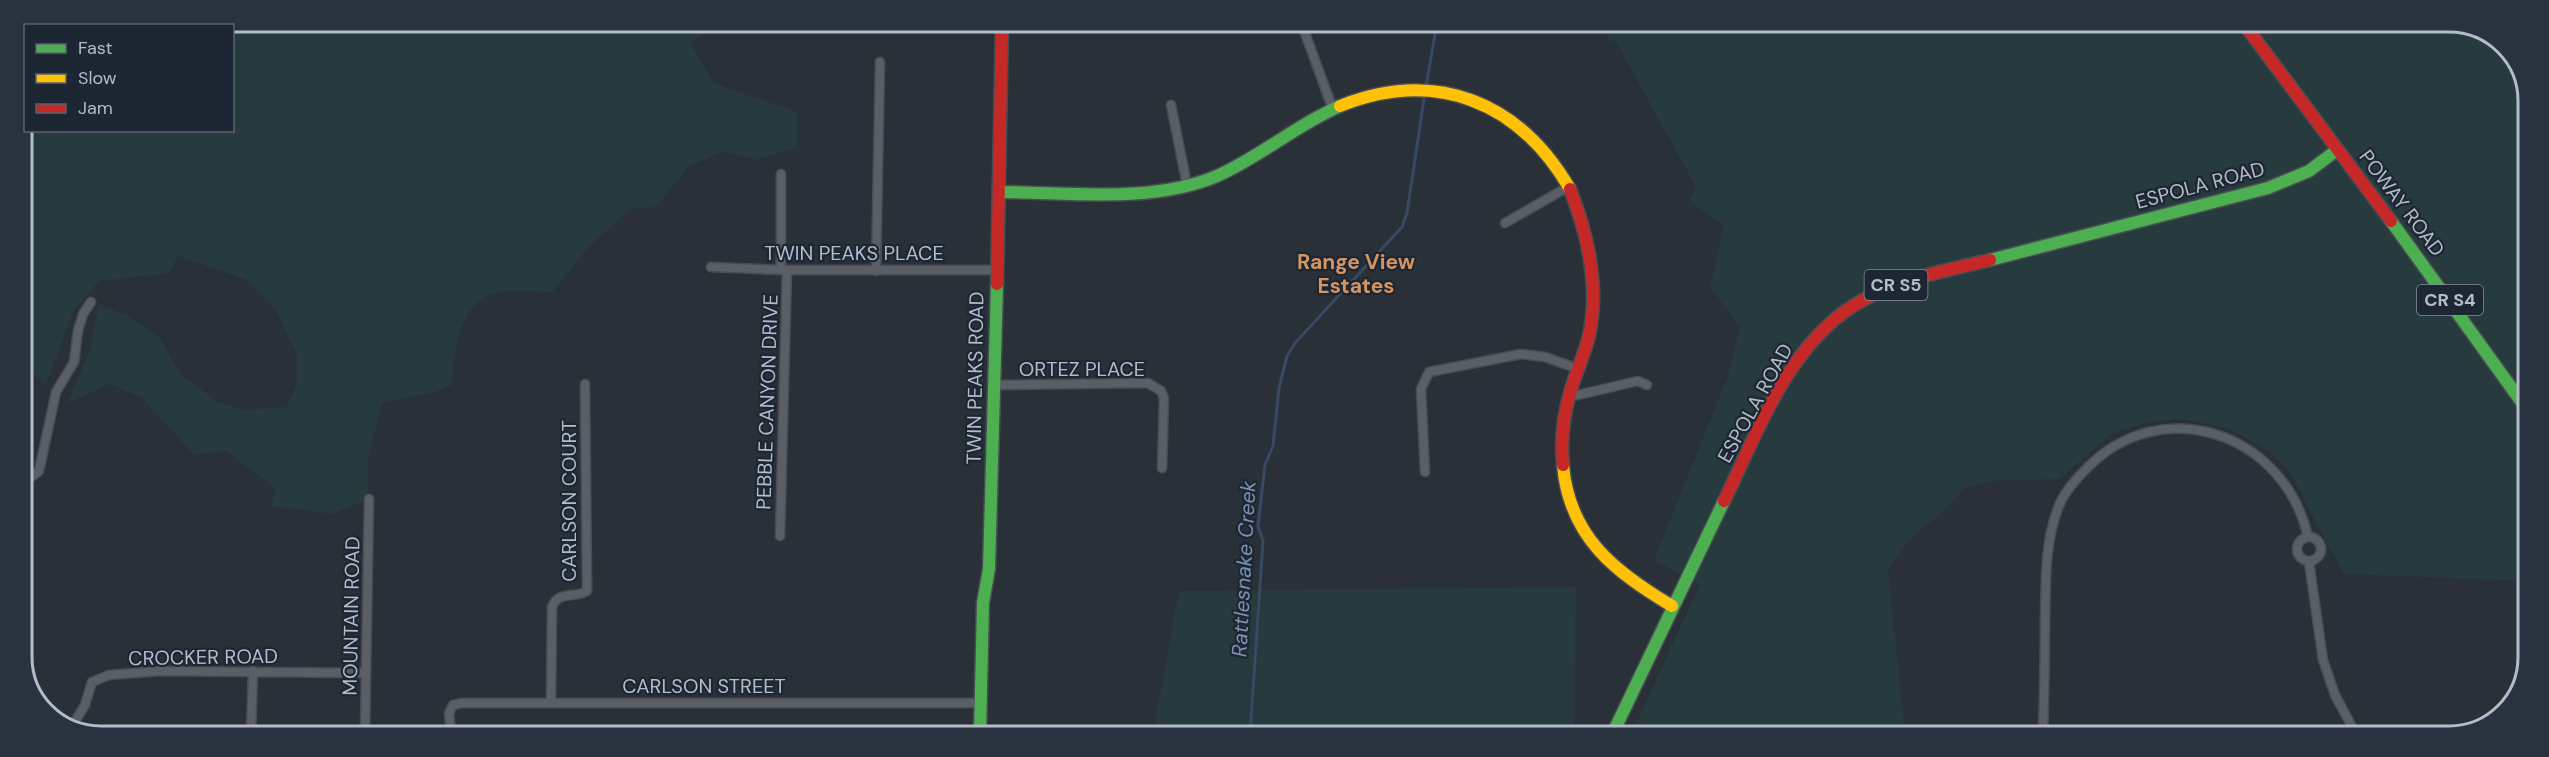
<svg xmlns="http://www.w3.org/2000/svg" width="2549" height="757" font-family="'DM Sans',sans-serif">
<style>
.green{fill:#273a3e}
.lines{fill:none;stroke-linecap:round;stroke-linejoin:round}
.stream{stroke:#384963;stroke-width:3}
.street-casing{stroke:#484c53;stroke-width:11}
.fast-casing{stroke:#484c53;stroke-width:15}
.slow-casing{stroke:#484c53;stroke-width:15}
.jam-casing{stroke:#484c53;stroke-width:15}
.street{stroke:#5a5e66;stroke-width:8}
.fast{stroke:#4caf50;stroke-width:12}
.slow{stroke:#ffc107;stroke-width:12}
.jam{stroke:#c62828;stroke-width:12}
.labels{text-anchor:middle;stroke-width:4.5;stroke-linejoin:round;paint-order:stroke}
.shield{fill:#1d2633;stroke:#878f9c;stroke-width:1.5}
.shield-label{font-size:18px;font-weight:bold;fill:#b4bcc9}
.street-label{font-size:20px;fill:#b4bcc9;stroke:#1d2633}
.neighbourhood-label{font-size:21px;font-weight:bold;fill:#d59563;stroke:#1d2633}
.water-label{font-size:21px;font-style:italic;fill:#7c92b1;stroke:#1d2633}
.rim{fill:none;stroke:#b4bcc9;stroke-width:3}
</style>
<rect width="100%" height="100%" fill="#2a3038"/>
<!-- green -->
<path class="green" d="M 101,21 L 716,22 L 710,30 L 690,43 L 714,83 L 797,112 L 798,147 L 756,160 L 724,151 L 688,167 L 656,207 L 630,209 L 587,249 L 552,292 C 535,292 512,288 496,293 C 457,303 455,353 452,385 L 434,392 L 382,403 L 368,460 L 369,499 L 332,514 L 271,506 L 276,489 L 226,451 L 194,455 L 142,398 L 110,384 L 67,403 L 89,353 L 99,305 L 127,315 L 160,338 L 181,375 L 218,402 L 244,410 L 286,407 L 297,384 L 297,355 L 274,307 L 247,280 L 178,256 L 169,273 L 99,281 L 73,312 L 46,385 L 21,367 L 21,101 L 25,90 L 26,130 L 232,130 L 232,26 L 90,25 Z
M 1603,23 L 2469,24 L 2508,48 L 2528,95 L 2526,581 L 2344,574 L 2308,508 L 2294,478 L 2270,451 L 2228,428 L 2182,419 L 2146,423 L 2112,433 L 2060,479 L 1992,481 L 1965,488 L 1944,511 L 1913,536 L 1888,569 L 1905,735 L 1631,735 L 1700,584 L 1654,560 L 1727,378 L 1740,327 L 1710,287 L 1724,225 L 1689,201 L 1696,187 L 1615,40 L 1610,43 Z
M 1576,587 L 1574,735 L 1153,734 L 1179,591 Z"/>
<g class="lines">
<!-- stream -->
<path class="stream" d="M 1426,86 L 1437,23
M 1250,735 L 1263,541 L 1258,526 L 1265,465 L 1273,446 L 1279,388 L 1287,356 L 1295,343 L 1402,227 L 1407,213 L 1425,92"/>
<!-- street casing -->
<g class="street-casing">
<path id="street" d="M 1301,22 L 1332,107
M 1171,105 L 1187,185
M 781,174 L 781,270
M 1505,223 L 1568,187
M 711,267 L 781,270 L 997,270
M 876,271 L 880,62
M 995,385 L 1148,383 L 1161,391 L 1164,398 L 1162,468
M 1569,397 L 1638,381 L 1647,385
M 1425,472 L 1421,389 L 1429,372 L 1521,354 L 1545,357 L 1576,368
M 21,485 L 39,471 L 56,392 L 74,362 L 78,331 L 83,314 L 91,302
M 780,536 L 787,270
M2297 549a12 12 0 1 1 24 0a12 12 0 1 1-24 0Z
M 2309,562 L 2323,660 L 2335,695 L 2357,736
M 551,701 L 552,607 C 559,590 573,599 587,591 L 587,587 L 585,384
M 71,728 L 85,705 L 92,682 L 109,675 L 161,671 L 366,673
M 251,733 L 253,671
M 365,734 L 369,499
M 451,734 L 449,713 L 453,705 L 461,703 L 981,703
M 2043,736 C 2044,698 2045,660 2045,622 C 2046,581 2044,539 2061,501 C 2067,489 2077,478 2086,469 C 2162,390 2285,434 2308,537"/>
</g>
<!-- fast casing -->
<g class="fast-casing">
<path id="fast" d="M 999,192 C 1069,192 1151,204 1217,176 C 1260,157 1296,125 1340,106
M 2391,221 L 2526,408
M 1990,260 L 2268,188 L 2309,171 L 2337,150
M 980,734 L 983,603 L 989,569 L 997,284
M 1612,735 L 1724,501"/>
</g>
<!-- slow casing -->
<g class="slow-casing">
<path id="slow" d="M 1340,106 C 1435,68 1519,101 1570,189
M 1563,465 C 1569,537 1615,572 1672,606"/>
</g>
<!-- jam casing -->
<g class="jam-casing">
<path id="jam" d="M 2244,24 L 2391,221
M 997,284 L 1002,22
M 1563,465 C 1561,441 1563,416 1570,393 C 1575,374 1584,356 1589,336 C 1600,286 1588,235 1570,189
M 1724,501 C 1759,430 1790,338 1865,299 C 1903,278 1948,270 1990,260"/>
</g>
<!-- street -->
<use href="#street" class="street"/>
<!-- fast -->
<use href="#fast" class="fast"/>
<!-- slow -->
<use href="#slow" class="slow"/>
<!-- jam -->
<use href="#jam" class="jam"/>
</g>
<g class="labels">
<!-- shield labels -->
<g class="shield">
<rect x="1864.5" y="270" width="63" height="30" rx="4.5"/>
<rect x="2417" y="285" width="66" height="30" rx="4.5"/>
</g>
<g class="shield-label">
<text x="1896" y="291">CR S5</text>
<text x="2450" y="306">CR S4</text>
</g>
<!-- street labels -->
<g class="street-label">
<text transform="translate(2200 185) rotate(-15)" y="7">ESPOLA ROAD</text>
<text transform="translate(2402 203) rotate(53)" y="7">POWAY ROAD</text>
<text x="854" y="260">TWIN PEAKS PLACE</text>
<text x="1082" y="376">ORTEZ PLACE</text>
<text transform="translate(975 378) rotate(-89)" y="7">TWIN PEAKS ROAD</text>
<text transform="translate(767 402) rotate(-88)" y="7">PEBBLE CANYON DRIVE</text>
<text transform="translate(1755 403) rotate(-61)" y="7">ESPOLA ROAD</text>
<text transform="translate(569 501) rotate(-90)" y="7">CARLSON COURT</text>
<text transform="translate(351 616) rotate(-89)" y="7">MOUNTAIN ROAD</text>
<text transform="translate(203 657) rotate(-1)" y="7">CROCKER ROAD</text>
<text x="704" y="693">CARLSON STREET</text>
</g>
<!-- neighbourhood labels -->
<g class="neighbourhood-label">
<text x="1356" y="269">Range View<tspan x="1356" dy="24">Estates</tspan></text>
</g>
<!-- water labels -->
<g class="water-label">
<text transform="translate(1244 569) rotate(-87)" y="7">Rattlesnake Creek</text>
</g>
</g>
<!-- crop -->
<path d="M0 0H2549V757H0ZM101 32H2449A69 69 0 0 1 2518 101V657A69 69 0 0 1 2449 726H101A69 69 0 0 1 32 657V101A69 69 0 0 1 101 32Z" fill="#29323f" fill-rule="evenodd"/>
<path class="rim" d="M101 32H2449A69 69 0 0 1 2518 101V657A69 69 0 0 1 2449 726H101A69 69 0 0 1 32 657V101A69 69 0 0 1 101 32Z"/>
<!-- legend -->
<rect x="24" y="24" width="210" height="108" fill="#1d2633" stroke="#59626f" stroke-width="1.5"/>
<rect x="36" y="44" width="30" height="9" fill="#4caf50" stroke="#59626f" stroke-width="1.5"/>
<text x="78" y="54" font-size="18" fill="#b4bcc9">Fast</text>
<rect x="36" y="74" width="30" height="9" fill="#ffc107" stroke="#59626f" stroke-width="1.5"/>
<text x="78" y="84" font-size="18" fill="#b4bcc9">Slow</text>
<rect x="36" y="104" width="30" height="9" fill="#c62828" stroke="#59626f" stroke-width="1.5"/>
<text x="78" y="114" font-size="18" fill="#b4bcc9">Jam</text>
</svg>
